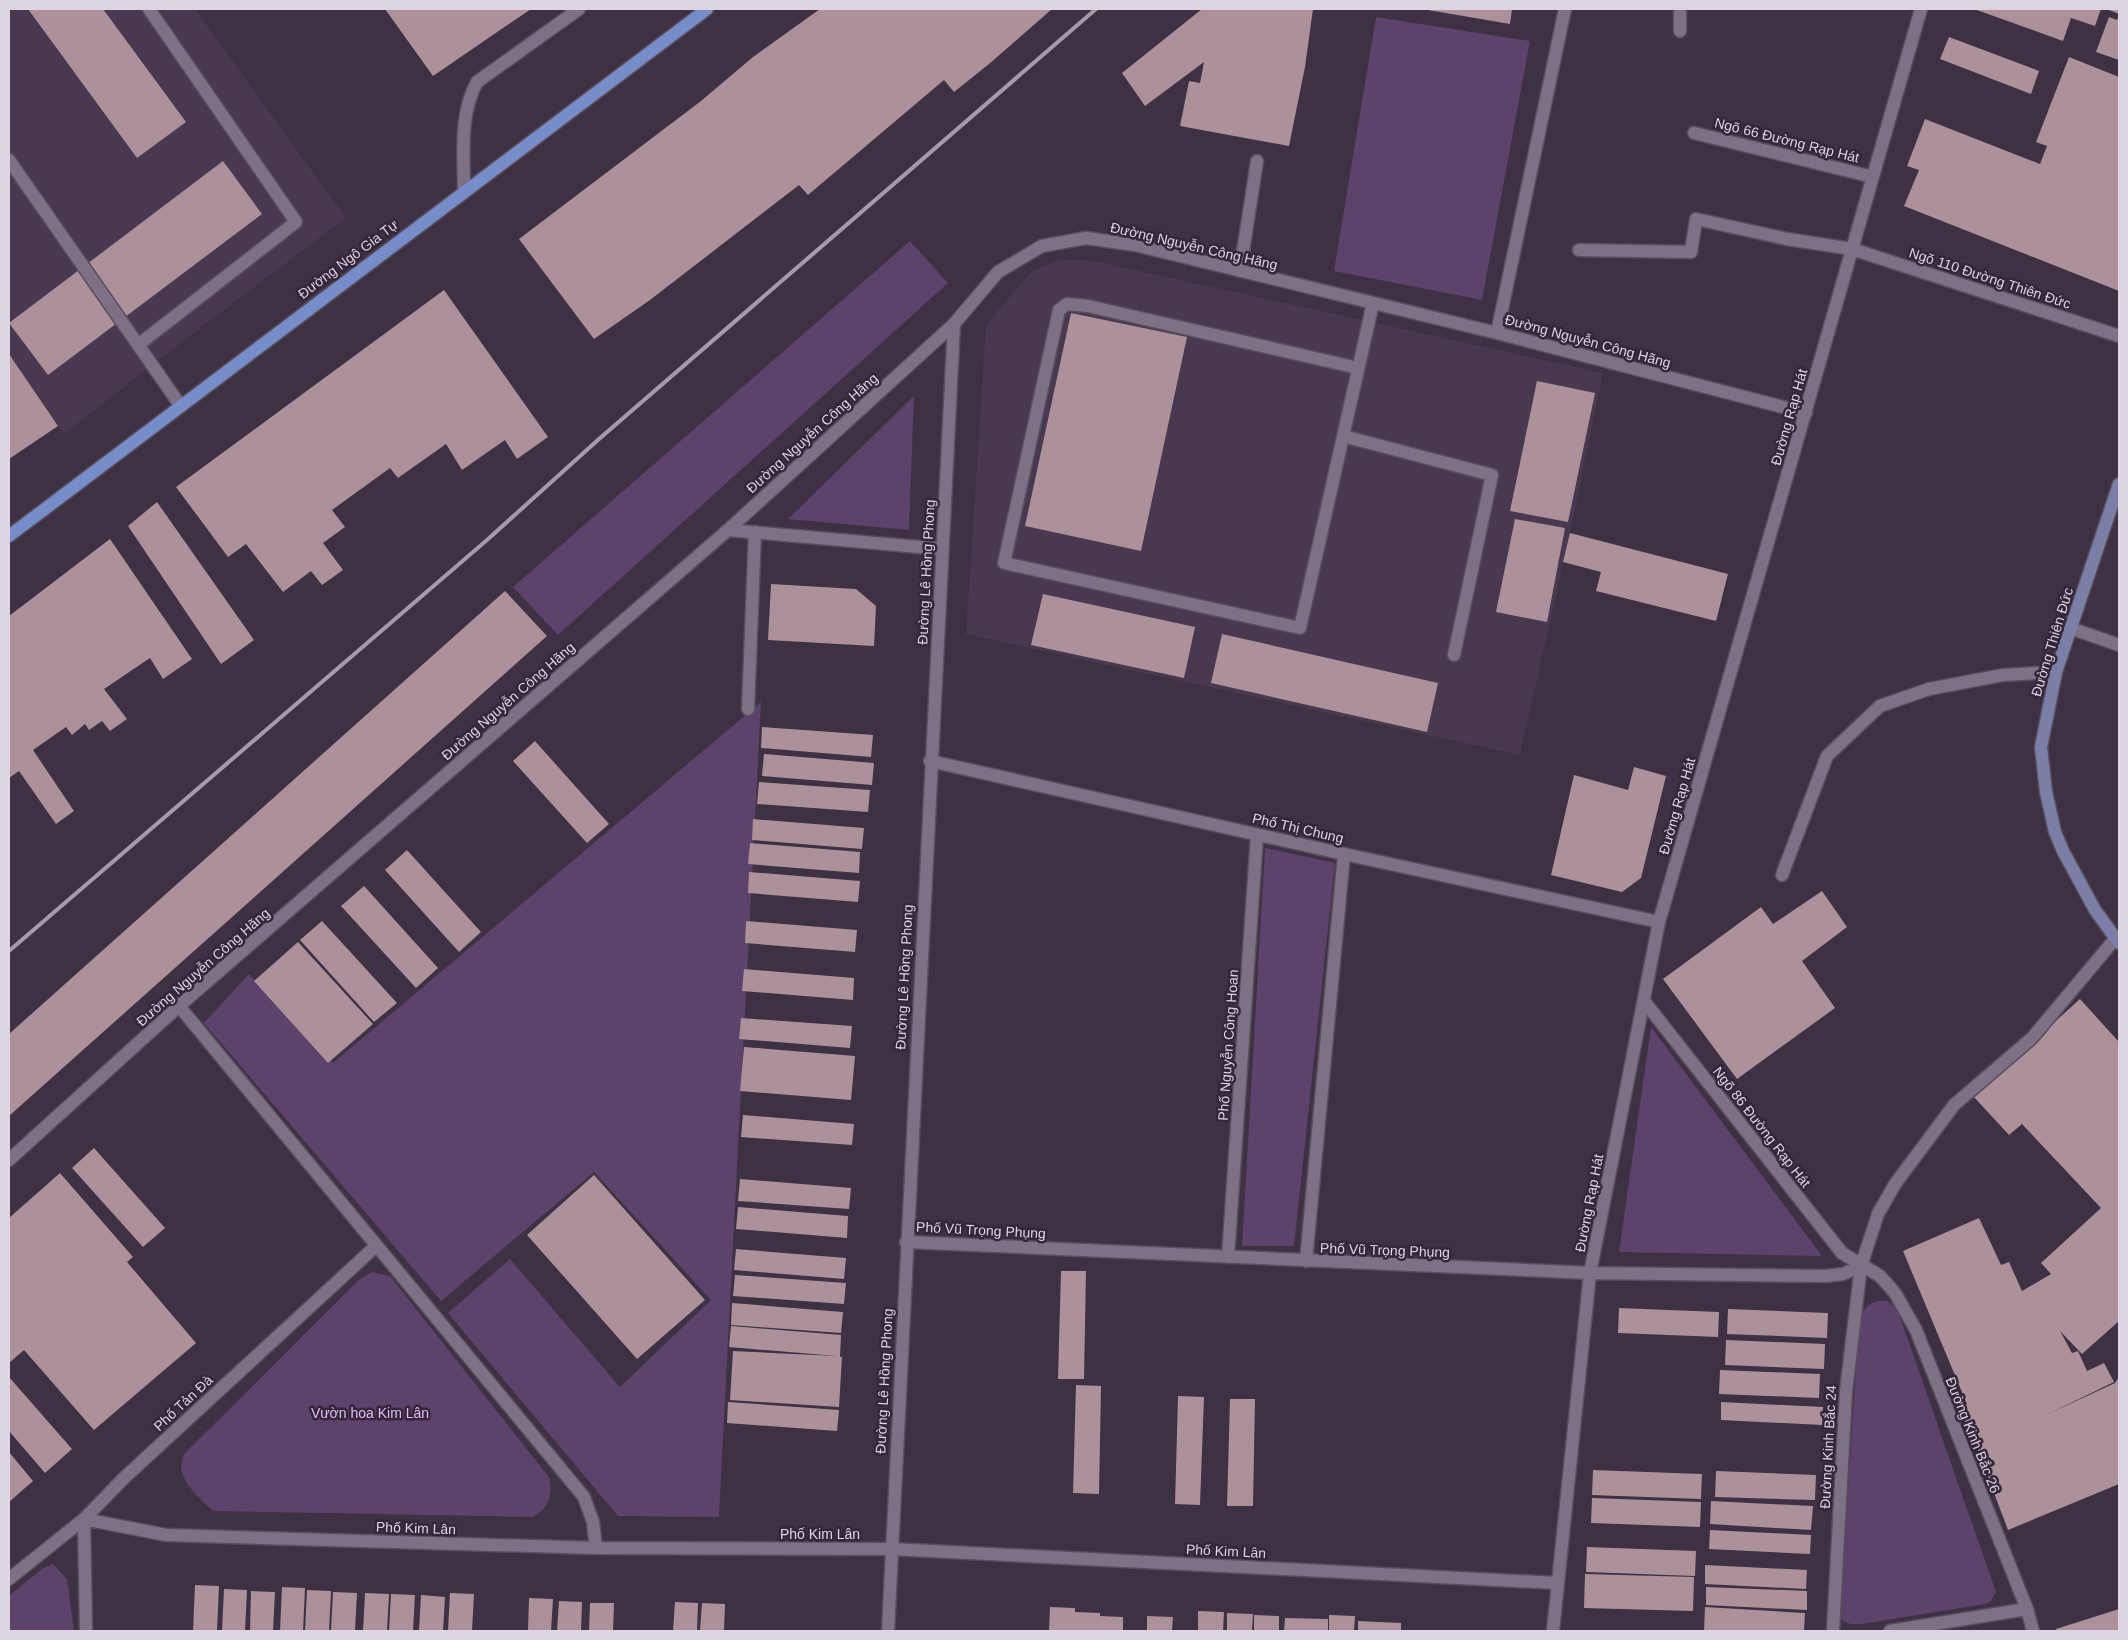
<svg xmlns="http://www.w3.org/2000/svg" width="2128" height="1640" font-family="Helvetica,sans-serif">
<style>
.built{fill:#483950}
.green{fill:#5d426b}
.building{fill:#ac919a}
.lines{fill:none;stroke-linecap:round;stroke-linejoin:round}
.service-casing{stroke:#584e5d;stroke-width:15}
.minor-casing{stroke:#584e5d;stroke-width:15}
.tertiary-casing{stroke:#584e5d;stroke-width:15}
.secondary-casing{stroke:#584e5d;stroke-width:15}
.primary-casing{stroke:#584e5d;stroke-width:15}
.service{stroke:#7e7185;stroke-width:12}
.minor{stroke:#7e7185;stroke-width:12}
.tertiary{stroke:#7e7185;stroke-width:12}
.secondary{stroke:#7b7fa7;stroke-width:12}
.primary{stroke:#778dc9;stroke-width:12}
.rail{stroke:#a49aa8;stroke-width:4}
.labels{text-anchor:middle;stroke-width:5;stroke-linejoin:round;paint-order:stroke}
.street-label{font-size:14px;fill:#ddd5e1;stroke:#332739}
.park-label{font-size:14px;fill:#e2bbf6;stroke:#332739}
</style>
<rect width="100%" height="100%" fill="#3d3143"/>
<!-- built -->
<path class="built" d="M 9,9 L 195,9 L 346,218 L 157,361 L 64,434 L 9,354 Z
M 1060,259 L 1094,261 L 1603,373 L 1570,533 L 1520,755 L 966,634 L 986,325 L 1031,272 Z"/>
<!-- green -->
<path class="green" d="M 1376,17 L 1530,41 L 1482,300 L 1334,271 Z
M 910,241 L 948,283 L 558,635 L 513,587 Z
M 914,396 L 909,530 L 788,519 Z
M 761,702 L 719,1517 L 618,1516 L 448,1313 L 510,1259 L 620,1387 L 711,1300 L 594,1172 L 441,1301 L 204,1023 L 249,974 L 333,1063 Z
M 1265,848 L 1335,863 L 1294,1246 L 1242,1246 Z
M 1651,1027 L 1822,1256 L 1619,1252 Z
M 372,1272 L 390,1276 L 549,1477 C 554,1492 548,1510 533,1517 L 214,1511 C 202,1502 181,1482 181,1466 C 182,1462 183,1457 184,1454 L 360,1279 Z
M 1878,1301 L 1887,1301 L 1895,1307 L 1900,1317 L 1996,1592 L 1991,1601 L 1985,1604 L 1862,1624 L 1850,1624 L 1842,1620 L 1840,1615 L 1859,1321 C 1863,1310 1867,1304 1878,1301 Z
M 53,1564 L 67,1579 L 74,1631 L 9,1631 L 9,1596 L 43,1568 Z"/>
<!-- building -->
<path class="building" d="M 28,9 L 103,9 L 186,122 L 137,158 Z
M 385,9 L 531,9 L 433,76 Z
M 820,9 L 1052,9 L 989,64 L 954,92 L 944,80 L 808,195 L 799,185 L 650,300 L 594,339 L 519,239 L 701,101 L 753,57 Z
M 1202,9 L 1313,9 L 1305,67 L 1289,146 L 1180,126 L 1189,81 L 1200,83 L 1204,62 L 1145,106 L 1122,73 Z
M 1422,9 L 1512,9 L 1510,24 Z
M 1974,9 L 2101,9 L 2095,26 L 2071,18 L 2063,41 Z
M 2106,9 L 2119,9 L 2119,60 L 2096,52 L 2109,17 L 2117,20 L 2119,14 Z
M 1949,37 L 2039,71 L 2031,94 L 1940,59 Z
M 2069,57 L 2119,77 L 2119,291 L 1904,206 L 1919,170 L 1907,166 L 1925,119 L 2040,164 L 2047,146 L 2036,142 Z
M 223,161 L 262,214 L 48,375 L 9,323 Z
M 444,290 L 548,437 L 517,459 L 505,440 L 462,470 L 446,444 L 398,478 L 390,468 L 332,510 L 345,527 L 323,543 L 343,570 L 322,585 L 311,571 L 283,592 L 246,544 L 228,557 L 176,487 Z
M 1071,313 L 1187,337 L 1141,551 L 1025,526 Z
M 9,354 L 58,426 L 9,459 Z
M 1537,381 L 1595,393 L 1568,522 L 1510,511 Z
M 157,502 L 254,640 L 221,664 L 128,526 Z
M 1515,519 L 1565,528 L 1547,622 L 1496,612 Z
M 1570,533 L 1728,574 L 1716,621 L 1596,591 L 1601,572 L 1563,562 Z
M 110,539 L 192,659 L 163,679 L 150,658 L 104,689 L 127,719 L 110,731 L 102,721 L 89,730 L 85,724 L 72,735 L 66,727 L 33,750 L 74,811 L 56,824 L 19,771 L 9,778 L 9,616 Z
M 771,584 L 856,589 L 876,606 L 874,646 L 768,640 Z
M 505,591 L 547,636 L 9,1116 L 9,1034 Z
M 1043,594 L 1195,627 L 1184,678 L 1031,645 Z
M 1222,634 L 1438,683 L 1427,732 L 1211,683 Z
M 762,727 L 873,735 L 871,757 L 761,748 Z
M 535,741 L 609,824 L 587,843 L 513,761 Z
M 764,754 L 874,763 L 872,785 L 762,776 Z
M 1634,767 L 1666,776 L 1641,878 L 1622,892 L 1551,875 L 1574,775 L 1628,790 Z
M 759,782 L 870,790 L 868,812 L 757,804 Z
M 753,819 L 864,828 L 862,849 L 752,840 Z
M 750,843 L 860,852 L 859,873 L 748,864 Z
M 407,850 L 481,932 L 459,952 L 385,870 Z
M 749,872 L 860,881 L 858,902 L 748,893 Z
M 364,886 L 438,968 L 416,988 L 341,906 Z
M 1822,891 L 1847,927 L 1802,961 L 1835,1008 L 1737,1079 L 1663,979 L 1761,907 L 1773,924 Z
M 322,921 L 397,1003 L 374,1022 L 300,940 Z
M 746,921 L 857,930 L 855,952 L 745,943 Z
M 298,942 L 373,1024 L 328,1063 L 254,981 Z
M 744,969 L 854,978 L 853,1000 L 742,991 Z
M 2080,999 L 2119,1042 L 2119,1321 L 2082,1354 L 2060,1331 L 2072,1353 L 2078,1351 L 2087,1371 L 2104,1363 L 2114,1382 L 2048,1414 L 2115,1383 L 2119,1377 L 2119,1484 L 2008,1530 L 1977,1448 L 1959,1408 L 1967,1404 L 1903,1251 L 1979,1218 L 2001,1265 L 2009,1262 L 2022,1291 L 2051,1274 L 2041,1263 L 2101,1208 L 2022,1124 L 2009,1135 L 1973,1096 Z
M 741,1018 L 852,1026 L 850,1048 L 739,1039 Z
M 744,1047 L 855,1056 L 851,1100 L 740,1091 Z
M 743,1115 L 854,1124 L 852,1145 L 741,1137 Z
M 94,1148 L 165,1228 L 143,1247 L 72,1168 Z
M 60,1173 L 133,1257 L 127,1262 L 196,1343 L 94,1430 L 24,1350 L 9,1363 L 9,1218 Z
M 594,1175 L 705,1300 L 637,1359 L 527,1235 Z
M 740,1179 L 851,1188 L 849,1209 L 738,1201 Z
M 738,1207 L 848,1216 L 847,1238 L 736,1229 Z
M 736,1249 L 846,1258 L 844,1279 L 734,1270 Z
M 1061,1271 L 1086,1271 L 1084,1379 L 1058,1379 Z
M 735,1275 L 846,1283 L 844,1304 L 733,1296 Z
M 732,1303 L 843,1312 L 841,1333 L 731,1325 Z
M 1619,1308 L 1719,1312 L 1718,1337 L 1618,1333 Z
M 1728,1309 L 1828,1313 L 1827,1338 L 1727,1334 Z
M 731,1326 L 841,1335 L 840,1357 L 842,1357 L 839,1407 L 730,1400 L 733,1351 L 837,1356 L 729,1347 Z
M 1726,1340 L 1825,1344 L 1824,1369 L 1725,1365 Z
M 1720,1370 L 1820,1374 L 1819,1398 L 1719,1394 Z
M 9,1377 L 72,1449 L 45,1473 L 9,1431 Z
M 1076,1385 L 1101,1386 L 1099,1494 L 1073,1493 Z
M 1178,1396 L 1204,1397 L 1200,1505 L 1175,1504 Z
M 1230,1399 L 1255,1399 L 1253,1506 L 1227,1506 Z
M 728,1402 L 839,1410 L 837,1431 L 727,1423 Z
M 1721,1402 L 1823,1407 L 1822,1425 L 1721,1420 Z
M 9,1452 L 33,1481 L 9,1502 Z
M 1593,1470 L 1702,1474 L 1701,1499 L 1592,1495 Z
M 1716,1471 L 1816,1475 L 1815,1500 L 1715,1497 Z
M 1592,1498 L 1701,1502 L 1700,1527 L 1591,1523 Z
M 1711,1501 L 1813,1506 L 1811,1530 L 1710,1524 Z
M 1710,1530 L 1811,1535 L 1810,1554 L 1709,1549 Z
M 1587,1547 L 1696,1551 L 1695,1576 L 1586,1572 Z
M 1705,1565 L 1807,1570 L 1806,1589 L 1705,1584 Z
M 1585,1574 L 1694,1577 L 1693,1611 L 1584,1608 Z
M 195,1585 L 219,1586 L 217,1631 L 193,1631 Z
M 282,1587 L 305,1588 L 303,1631 L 280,1631 Z
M 1706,1587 L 1807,1591 L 1807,1610 L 1706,1605 Z
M 224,1589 L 247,1590 L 245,1631 L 222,1631 Z
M 307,1590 L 331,1591 L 329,1631 L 305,1631 Z
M 251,1591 L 275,1592 L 273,1631 L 250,1631 Z
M 333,1592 L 357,1593 L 355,1631 L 331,1631 Z
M 365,1593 L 389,1594 L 387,1631 L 363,1631 Z
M 450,1593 L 474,1594 L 472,1631 L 448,1631 Z
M 391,1594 L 415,1595 L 413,1631 L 389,1631 Z
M 421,1595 L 445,1597 L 443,1631 L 419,1631 Z
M 529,1598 L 553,1599 L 551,1631 L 528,1631 Z
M 559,1601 L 582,1602 L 581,1631 L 557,1631 Z
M 675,1602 L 698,1603 L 697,1631 L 673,1631 Z
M 590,1603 L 614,1603 L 613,1631 L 589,1631 Z
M 702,1603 L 725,1604 L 724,1631 L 700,1631 Z
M 1050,1607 L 1075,1608 L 1075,1612 L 1100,1613 L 1100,1616 L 1123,1617 L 1123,1631 L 1049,1631 Z
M 1705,1607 L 1805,1613 L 1804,1631 L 1704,1631 Z
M 2119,1609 L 2119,1631 L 2057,1631 L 2056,1629 Z
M 1198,1611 L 1224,1612 L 1223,1631 L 1198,1631 Z
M 1227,1613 L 1253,1614 L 1252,1631 L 1227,1631 Z
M 1254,1615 L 1279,1616 L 1279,1631 L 1254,1631 Z
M 1329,1615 L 1355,1616 L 1354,1631 L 1329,1631 Z
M 1147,1616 L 1173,1617 L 1172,1631 L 1147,1631 Z
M 1285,1618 L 1328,1619 L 1328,1631 L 1284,1631 Z
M 1358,1621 L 1401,1623 L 1401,1631 L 1358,1631 Z"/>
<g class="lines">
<!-- service casing -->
<g class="service-casing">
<path id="service" d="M 1680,31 L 1680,9
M 1694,133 L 1873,177
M 9,160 L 180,405
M 464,191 C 464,156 459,114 477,82 L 579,9
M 1579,250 L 1691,252 L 1696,219 L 1787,239 L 1852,249
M 1240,271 L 1257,161
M 138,345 L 296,222 L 149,9
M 1358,368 L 1088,306 L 1067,304 L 1059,310 L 1004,563 L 1300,628 L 1373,303
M 1343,436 L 1492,475 L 1454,655
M 748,709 L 755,532"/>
</g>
<!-- minor casing -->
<g class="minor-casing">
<path id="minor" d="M 1852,249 L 2119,336
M 1497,333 L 1565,9
M 728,530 L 942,549
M 2070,628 L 2119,645
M 930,761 L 1344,854 L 1659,922
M 1782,875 L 1827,756 L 1880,706 L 1929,689 L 2003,675 L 2056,672
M 1644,1001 L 1842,1253 L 1880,1276 L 1895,1293 L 1916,1330 L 2027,1609 L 2033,1631
M 179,1006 L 584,1497 L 593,1522 L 596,1548
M 9,1160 L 179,1006 L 728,530 L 954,324 L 998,272 L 1042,246 L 1086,238 L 1135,245 L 1497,333 L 1806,413
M 906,1242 L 1590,1273 L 1825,1276 L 1843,1274 L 1861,1266
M 1228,1257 L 1257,835
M 1306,1261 L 1344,854
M 9,1579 L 84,1519 L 124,1478 L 376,1246
M 86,1631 L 84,1519 L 166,1535 L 596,1548 L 891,1549 L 1557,1583
M 1553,1631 L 1590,1273 L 1659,922 L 1921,9
M 1833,1631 L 1846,1391 L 1861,1266 L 1878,1214 L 1895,1184 L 1954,1105 L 2032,1038 L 2115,939
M 1890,1631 L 2027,1609"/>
</g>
<!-- tertiary casing -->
<g class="tertiary-casing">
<path id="tertiary" d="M 888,1631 L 954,324"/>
</g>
<!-- secondary casing -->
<g class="secondary-casing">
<path id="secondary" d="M 2119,484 L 2056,672 L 2041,747 L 2046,792 L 2055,832 L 2063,851 L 2095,910 L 2119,943"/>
</g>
<!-- primary casing -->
<g class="primary-casing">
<path id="primary" d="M 9,536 L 707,9"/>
</g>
<!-- service -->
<use href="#service" class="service"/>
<!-- minor -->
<use href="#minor" class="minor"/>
<!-- tertiary -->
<use href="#tertiary" class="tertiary"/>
<!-- secondary -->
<use href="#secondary" class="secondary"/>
<!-- primary -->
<use href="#primary" class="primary"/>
<!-- rail -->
<path class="rail" d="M 9,951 L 487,540 L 599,439 L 1096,9"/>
</g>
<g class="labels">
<!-- street labels -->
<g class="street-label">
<text transform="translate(1787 140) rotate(14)" y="5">Ngõ 66 Đường Rạp Hát</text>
<text transform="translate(1194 246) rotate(13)" y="5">Đường Nguyễn Công Hãng</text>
<text transform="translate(348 259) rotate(-37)" y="5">Đường Ngô Gia Tự</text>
<text transform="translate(1990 278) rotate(18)" y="5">Ngõ 110 Đường Thiên Đức</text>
<text transform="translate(1588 341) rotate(15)" y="5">Đường Nguyễn Công Hãng</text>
<text transform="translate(1789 417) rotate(-74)" y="5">Đường Rạp Hát</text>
<text transform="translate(812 433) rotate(-42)" y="5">Đường Nguyễn Công Hãng</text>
<text transform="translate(926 572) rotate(-87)" y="5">Đường Lê Hồng Phong</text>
<text transform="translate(2052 642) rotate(-73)" y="5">Đường Thiên Đức</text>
<text transform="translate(508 701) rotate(-41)" y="5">Đường Nguyễn Công Hãng</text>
<text transform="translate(1677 806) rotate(-74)" y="5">Đường Rạp Hát</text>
<text transform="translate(1298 828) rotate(13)" y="5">Phố Thị Chung</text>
<text transform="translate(203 967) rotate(-41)" y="5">Đường Nguyễn Công Hãng</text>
<text transform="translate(904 977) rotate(-87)" y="5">Đường Lê Hồng Phong</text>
<text transform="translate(1228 1045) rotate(-86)" y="5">Phố Nguyễn Công Hoan</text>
<text transform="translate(1762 1127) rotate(52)" y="5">Ngõ 86 Đường Rạp Hát</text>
<text transform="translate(1589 1203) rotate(-79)" y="5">Đường Rạp Hát</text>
<text transform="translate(981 1230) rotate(3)" y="5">Phố Vũ Trọng Phụng</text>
<text transform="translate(1385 1250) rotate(2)" y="5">Phố Vũ Trọng Phụng</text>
<text transform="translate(884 1381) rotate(-87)" y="5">Đường Lê Hồng Phong</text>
<text transform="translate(183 1403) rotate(-43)" y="5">Phố Tản Đà</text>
<text transform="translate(1973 1435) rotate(68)" y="5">Đường Kinh Bắc 26</text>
<text transform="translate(1828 1447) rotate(-87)" y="5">Đường Kinh Bắc 24</text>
<text transform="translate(416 1528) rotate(2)" y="5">Phố Kim Lân</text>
<text x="820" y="1539">Phố Kim Lân</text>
<text transform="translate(1226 1551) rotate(3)" y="5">Phố Kim Lân</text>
</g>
<!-- park labels -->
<g class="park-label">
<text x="370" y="1418">Vườn hoa Kim Lân</text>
</g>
</g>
<!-- border -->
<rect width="2128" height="1640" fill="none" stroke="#ddd5e1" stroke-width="20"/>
</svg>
